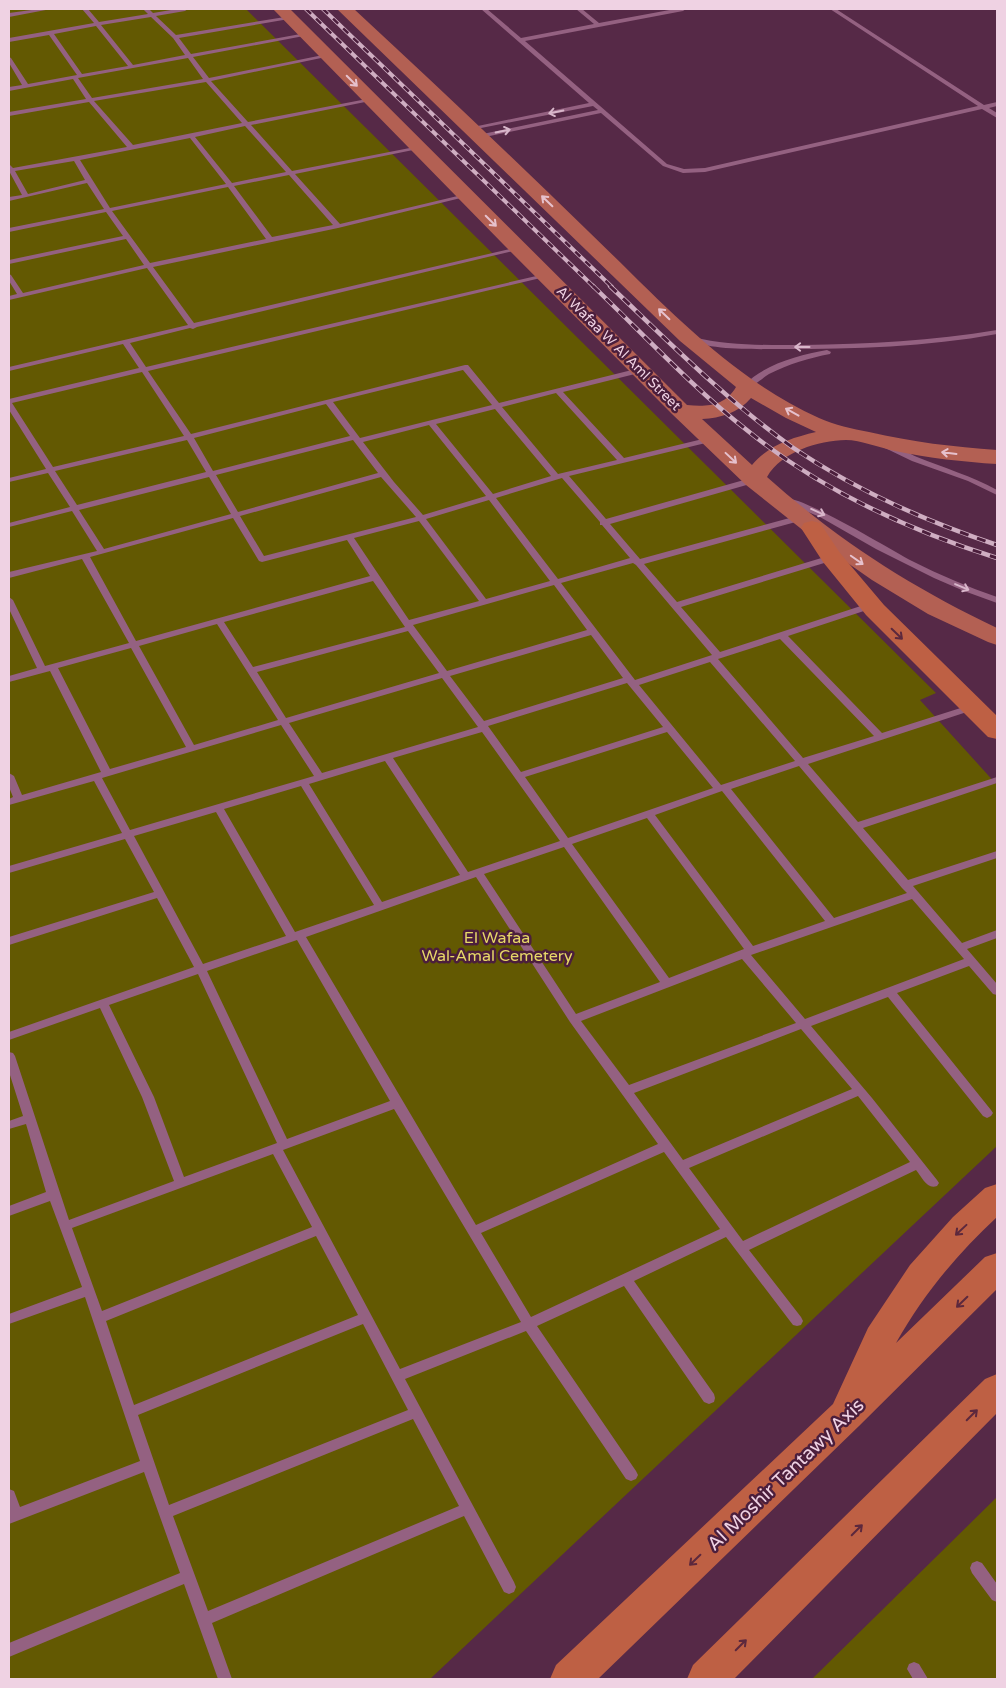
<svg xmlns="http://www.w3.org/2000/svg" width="1006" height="1688" font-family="'Varela Round',sans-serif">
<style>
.green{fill:#635902}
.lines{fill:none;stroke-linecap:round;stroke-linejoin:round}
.service{fill:#946181;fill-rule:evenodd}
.primary{fill:#b36053;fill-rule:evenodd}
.trunk{fill:#be6044;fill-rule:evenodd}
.rail-far1-casing{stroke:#cfaec2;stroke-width:4}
.rail-casing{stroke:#cfaec2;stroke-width:4.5}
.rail-far1{stroke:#4b1e3c;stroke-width:2.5;stroke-dasharray:7;stroke-linecap:butt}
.rail{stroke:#4b1e3c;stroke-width:3;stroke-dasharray:9;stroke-linecap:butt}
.oneway{stroke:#e6c1cd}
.oneway2{stroke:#d8b6ca}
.oneway3{stroke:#5c283d}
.labels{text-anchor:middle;stroke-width:5;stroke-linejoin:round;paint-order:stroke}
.far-street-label{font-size:14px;fill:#efd2e3;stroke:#4b1e3c}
.park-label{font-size:16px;fill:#e7d868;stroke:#4b1e3c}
.near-street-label{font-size:19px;fill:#efd2e3;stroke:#4b1e3c}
</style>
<rect width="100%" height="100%" fill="#562947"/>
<!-- green -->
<path class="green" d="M 9,9 L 246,9 L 936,693 L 920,700 L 997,785 L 997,1146 L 430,1679 L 9,1679 Z
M 997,1497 L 997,1679 L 812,1679 Z"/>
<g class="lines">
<!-- service -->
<path class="service" d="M 39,9 L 51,9 L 9,17 L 9,13 Z
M 82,9 L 88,9 L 99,22 L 148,14 L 143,9 L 149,9 L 153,13 L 177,9 L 188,9 L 185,11 L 156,16 L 176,35 L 291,16 L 291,18 L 289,19 L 179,38 L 191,54 L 306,33 L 309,35 L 193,57 L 209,78 L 328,54 L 329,55 L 326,57 L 211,81 L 248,122 L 372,98 L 372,100 L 370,101 L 251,125 L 292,171 L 420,146 L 420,148 L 418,149 L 295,174 L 340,224 L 466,194 L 469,196 L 338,228 L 153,267 L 194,323 L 518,247 L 521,249 L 197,327 L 193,329 L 190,328 L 130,343 L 146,367 L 545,274 L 549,276 L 148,371 L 191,434 L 465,365 L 468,365 L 499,403 L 640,368 L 643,368 L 643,372 L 563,392 L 624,458 L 711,437 L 715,439 L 714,441 L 569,476 L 606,519 L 751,478 L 754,478 L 758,480 L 757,482 L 610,524 L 640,559 L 797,516 L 800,516 L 804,518 L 803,520 L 644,564 L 677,602 L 828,556 L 834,556 L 835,558 L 834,560 L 681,607 L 720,652 L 870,603 L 874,606 L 873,608 L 788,636 L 882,733 L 970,705 L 976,705 L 978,707 L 976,709 L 808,764 L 858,822 L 997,777 L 997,783 L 863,828 L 908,880 L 997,851 L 997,858 L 913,886 L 962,943 L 997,930 L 997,938 L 967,949 L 997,984 L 997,995 L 993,994 L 969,966 L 897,993 L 991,1110 L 993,1113 L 991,1116 L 987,1118 L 983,1116 L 888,997 L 811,1026 L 872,1098 L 937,1180 L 939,1183 L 937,1186 C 927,1190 922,1177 916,1170 L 749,1250 L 801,1317 L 803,1321 L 801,1325 L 797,1326 L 793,1325 L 726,1237 L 634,1281 L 714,1394 L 715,1398 L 714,1402 L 709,1404 L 704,1402 L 624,1286 L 537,1326 L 636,1471 L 638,1475 L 636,1479 L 631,1481 L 626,1479 L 526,1331 L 405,1379 L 514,1582 L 516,1587 L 514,1592 L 509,1594 L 504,1592 L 464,1516 L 212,1623 L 232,1679 L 218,1679 L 184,1584 L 9,1657 L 9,1643 L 180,1573 L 144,1472 L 9,1524 L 9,1489 L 14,1491 L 20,1507 L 140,1461 L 85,1297 L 9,1324 L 9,1314 L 82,1287 L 50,1201 L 9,1216 L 9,1206 L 46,1192 L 26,1124 L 9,1129 L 9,1121 L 23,1116 L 9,1072 L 9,1052 L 13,1053 L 15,1056 L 69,1220 L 174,1181 L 142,1097 L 100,1008 L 9,1040 L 9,1032 L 194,967 L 157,898 L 9,945 L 9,937 L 154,892 L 125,839 L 9,873 L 9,866 L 122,833 L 94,781 L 9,805 L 9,799 L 13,797 L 9,787 L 9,773 L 14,776 L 22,795 L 101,772 L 50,671 L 9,682 L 9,676 L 37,668 L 9,609 L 9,597 L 13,600 L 45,666 L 129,643 L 82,559 L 9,578 L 9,572 L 97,551 L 72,511 L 9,527 L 9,523 L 70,507 L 48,473 L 9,482 L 9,478 L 46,469 L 9,410 L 9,399 L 139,368 L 123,344 L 9,371 L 9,367 L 188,325 L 147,268 L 9,300 L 9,296 L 17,294 L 9,281 L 9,274 L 11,275 L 23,293 L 144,265 L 126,239 L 9,264 L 9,260 L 123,236 L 106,212 L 9,232 L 9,228 L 104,209 L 87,183 L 9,201 L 9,197 L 22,195 L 9,171 L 9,164 L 13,168 L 127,147 L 89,102 L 9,116 L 9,112 L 86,99 L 73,79 L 9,91 L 9,87 L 22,85 L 9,63 L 9,57 L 11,58 L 28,84 L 77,75 L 49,35 L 9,42 L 9,38 L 94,23 ZM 151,17 L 173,38 L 185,55 L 133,65 L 101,25 ZM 96,26 L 128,66 L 82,74 L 54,34 ZM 188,58 L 203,79 L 92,98 L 78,78 ZM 206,82 L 242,123 L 133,145 L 94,101 ZM 245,126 L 286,172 L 232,183 L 195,137 ZM 190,138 L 226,184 L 110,208 L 80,160 ZM 74,161 L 85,180 L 28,194 L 15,171 ZM 289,175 L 333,225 L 272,237 L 234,186 ZM 228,187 L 266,239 L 150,263 L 112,211 ZM 463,370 L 492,405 L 360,438 L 333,402 ZM 142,372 L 184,436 L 53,467 L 12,403 ZM 556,393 L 617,460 L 558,474 L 502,407 ZM 326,404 L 350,436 L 213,471 L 194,438 ZM 495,409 L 551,476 L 493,494 L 436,424 ZM 429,425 L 486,496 L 423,515 L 394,482 L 363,442 ZM 187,440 L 206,472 L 77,505 L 55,471 ZM 353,440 L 378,473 L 238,512 L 216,475 ZM 209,477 L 231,514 L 104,549 L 79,510 ZM 381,477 L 416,517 L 264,556 L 240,516 ZM 562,478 L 600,522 L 600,525 L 602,525 L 630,558 L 558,579 L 496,498 ZM 489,500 L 550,581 L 486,599 L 426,519 ZM 233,518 L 259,561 L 262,562 L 347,540 L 370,576 L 136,641 L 90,557 ZM 419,521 L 479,601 L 409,620 L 354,538 ZM 633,563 L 636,565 L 712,655 L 635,680 L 561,583 ZM 373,581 L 405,627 L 253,667 L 224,622 ZM 554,585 L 587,630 L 447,671 L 413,625 ZM 217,624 L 278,720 L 194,745 L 139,646 ZM 408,631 L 439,673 L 286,718 L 257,672 ZM 591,635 L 623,678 L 484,721 L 450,676 ZM 780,639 L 874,736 L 803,758 L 718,659 ZM 131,648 L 186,747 L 110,769 L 58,668 ZM 710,662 L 795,761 L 721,785 L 639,685 ZM 442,678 L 478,727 L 322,773 L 289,723 ZM 627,683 L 663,727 L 521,772 L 488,726 ZM 281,725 L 314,776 L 130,830 L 102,778 ZM 482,732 L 560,841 L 468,872 L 393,758 ZM 667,732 L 713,788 L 568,838 L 525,777 ZM 385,761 L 460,875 L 382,902 L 309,784 ZM 799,766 L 902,888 L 907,893 L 834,918 L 731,789 ZM 301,786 L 374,905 L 295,932 L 224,809 ZM 722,791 L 825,921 L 753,946 L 655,815 ZM 216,812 L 286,936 L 203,964 L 134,836 ZM 647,818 L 744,949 L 669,978 L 572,844 ZM 564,847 L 660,982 L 576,1014 L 484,874 ZM 476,877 L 570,1022 L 658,1144 L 476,1225 L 306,937 ZM 912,899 L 964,959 L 805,1019 L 751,955 ZM 297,940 L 390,1101 L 287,1139 L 207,971 ZM 742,959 L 796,1023 L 629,1085 L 581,1021 ZM 198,974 L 277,1143 L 184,1177 L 154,1097 L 109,1005 ZM 801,1029 L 852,1089 L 683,1160 L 634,1093 ZM 858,1096 L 910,1162 L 743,1241 L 689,1168 ZM 394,1109 L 521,1322 L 400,1369 L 283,1150 ZM 664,1152 L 720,1229 L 531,1317 L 481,1233 ZM 273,1154 L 312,1227 L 102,1311 L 72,1228 ZM 316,1236 L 358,1315 L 134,1405 L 106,1321 ZM 363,1324 L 408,1410 L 169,1505 L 138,1415 ZM 413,1419 L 459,1506 L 208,1611 L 173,1516 Z
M 481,9 L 487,9 L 521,38 L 594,24 L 576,9 L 582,9 L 599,23 L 675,9 L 686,9 L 683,11 L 525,41 L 667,164 L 684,169 L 705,168 L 978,106 L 830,9 L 836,9 L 984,105 L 997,102 L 997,106 L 989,108 L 997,113 L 997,118 L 982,109 L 705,172 L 683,173 L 663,166 L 601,113 L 480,138 L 477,136 L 478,135 L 598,110 L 593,106 L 471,130 L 470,129 L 473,127 L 589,103 Z
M 997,330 L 997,334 C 926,347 855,349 783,349 C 761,349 707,351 689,339 L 693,337 C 729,346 766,345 803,345 C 868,344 933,341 997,330 Z
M 827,350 L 831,352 L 830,354 C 809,358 789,364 769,374 C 762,378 754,387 745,387 L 744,385 C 765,364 799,355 827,350 Z
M 885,444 C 895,443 908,453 917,457 C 944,468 972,476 997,490 L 997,495 L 968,481 L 912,461 L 885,448 Z
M 784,498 C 803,496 889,549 912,561 C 940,575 968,587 997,597 L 997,603 L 964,591 L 934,578 L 876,549 L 820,517 L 784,502 Z
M 977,1561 L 982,1563 L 997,1584 L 997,1602 L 992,1600 L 972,1573 L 970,1568 L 972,1563 Z
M 914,1662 L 919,1664 L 928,1679 L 913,1679 L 907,1669 L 909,1664 Z"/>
<!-- primary -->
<path class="primary" d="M 273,9 L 290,9 L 687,405 C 707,407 725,406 736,387 L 680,341 L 337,9 L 354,9 C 433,82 511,156 588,231 C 659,299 728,377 819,418 C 835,425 852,429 869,432 C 912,442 954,447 997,450 L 997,464 C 963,462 929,458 895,451 C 881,448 860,440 846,440 C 818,441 782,451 767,477 C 839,541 911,587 997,628 L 997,645 L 988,642 L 928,614 L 872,580 L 819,543 L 746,485 L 672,414 L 503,244 ZM 751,398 L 786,418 L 816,432 C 791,438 769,445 752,465 L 702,419 C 721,418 738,413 751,398 Z"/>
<!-- trunk -->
<path class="trunk" d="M 812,521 L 820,523 L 840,553 L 884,605 L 997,716 L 997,739 L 988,737 L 866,615 L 823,562 L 801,528 L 804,523 Z
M 997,1184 L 997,1217 C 957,1254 923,1295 896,1343 L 985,1257 L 997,1253 L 997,1289 L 859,1426 L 598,1679 L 550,1679 L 556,1665 L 833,1404 L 868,1328 L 910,1265 L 953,1217 L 985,1188 Z
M 997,1374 L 997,1413 L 734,1679 L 687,1679 L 693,1665 L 985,1379 Z"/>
<!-- rail-far1 casing -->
<g class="rail-far1-casing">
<path id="rail-far1" d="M 306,9 L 594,287
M 323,9 L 612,287"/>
</g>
<!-- rail casing -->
<g class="rail-casing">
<path id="rail" d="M 593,286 C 644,335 693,388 748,431 C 821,490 908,530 997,558
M 610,286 C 669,342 726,400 792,447 C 855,490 925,521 997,545"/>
</g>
<!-- rail-far1 -->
<use href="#rail-far1" class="rail-far1"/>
<!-- rail -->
<use href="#rail" class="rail"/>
</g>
<!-- one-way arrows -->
<defs><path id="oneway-shaft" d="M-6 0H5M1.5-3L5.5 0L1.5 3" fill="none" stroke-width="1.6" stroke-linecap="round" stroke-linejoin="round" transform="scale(1.25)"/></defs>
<g class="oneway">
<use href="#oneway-shaft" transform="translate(352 81) rotate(45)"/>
<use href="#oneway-shaft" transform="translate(547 201) rotate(-136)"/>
<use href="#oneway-shaft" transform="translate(491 221) rotate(45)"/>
<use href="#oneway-shaft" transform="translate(664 314) rotate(-136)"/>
<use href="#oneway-shaft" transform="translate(792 412) rotate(-151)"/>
<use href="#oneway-shaft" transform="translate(949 453) rotate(-173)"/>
<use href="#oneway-shaft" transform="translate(731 458) rotate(43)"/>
<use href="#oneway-shaft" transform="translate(857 560) rotate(35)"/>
</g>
<g class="oneway2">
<use href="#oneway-shaft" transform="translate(556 112) rotate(169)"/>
<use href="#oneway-shaft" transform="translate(503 131) rotate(-12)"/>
<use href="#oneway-shaft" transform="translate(802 347) rotate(180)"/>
<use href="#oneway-shaft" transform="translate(818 512) rotate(24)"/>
<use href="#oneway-shaft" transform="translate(962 587) rotate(23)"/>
</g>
<g class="oneway3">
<use href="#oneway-shaft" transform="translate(897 634) rotate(44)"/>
<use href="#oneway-shaft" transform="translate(961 1230) rotate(137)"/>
<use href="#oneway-shaft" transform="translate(962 1302) rotate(136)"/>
<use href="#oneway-shaft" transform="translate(972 1415) rotate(-45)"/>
<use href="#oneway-shaft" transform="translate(857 1530) rotate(-45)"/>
<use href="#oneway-shaft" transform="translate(695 1560) rotate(136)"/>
<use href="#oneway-shaft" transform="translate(741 1645) rotate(-45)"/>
</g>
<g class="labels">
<!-- far-street labels -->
<g class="far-street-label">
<text transform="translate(619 348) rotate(45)" y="5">Al Wafaa W Al Aml Street</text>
</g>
<!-- park labels -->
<g class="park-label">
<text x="497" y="943">El Wafaa<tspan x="497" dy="18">Wal-Amal Cemetery</tspan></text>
</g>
<!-- near-street labels -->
<g class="near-street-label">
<text transform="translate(785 1474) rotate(-44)" y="7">Al Moshir Tantawy Axis</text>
</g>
</g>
<!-- border -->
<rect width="1006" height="1688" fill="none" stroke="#efd2e3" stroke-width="20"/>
</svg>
